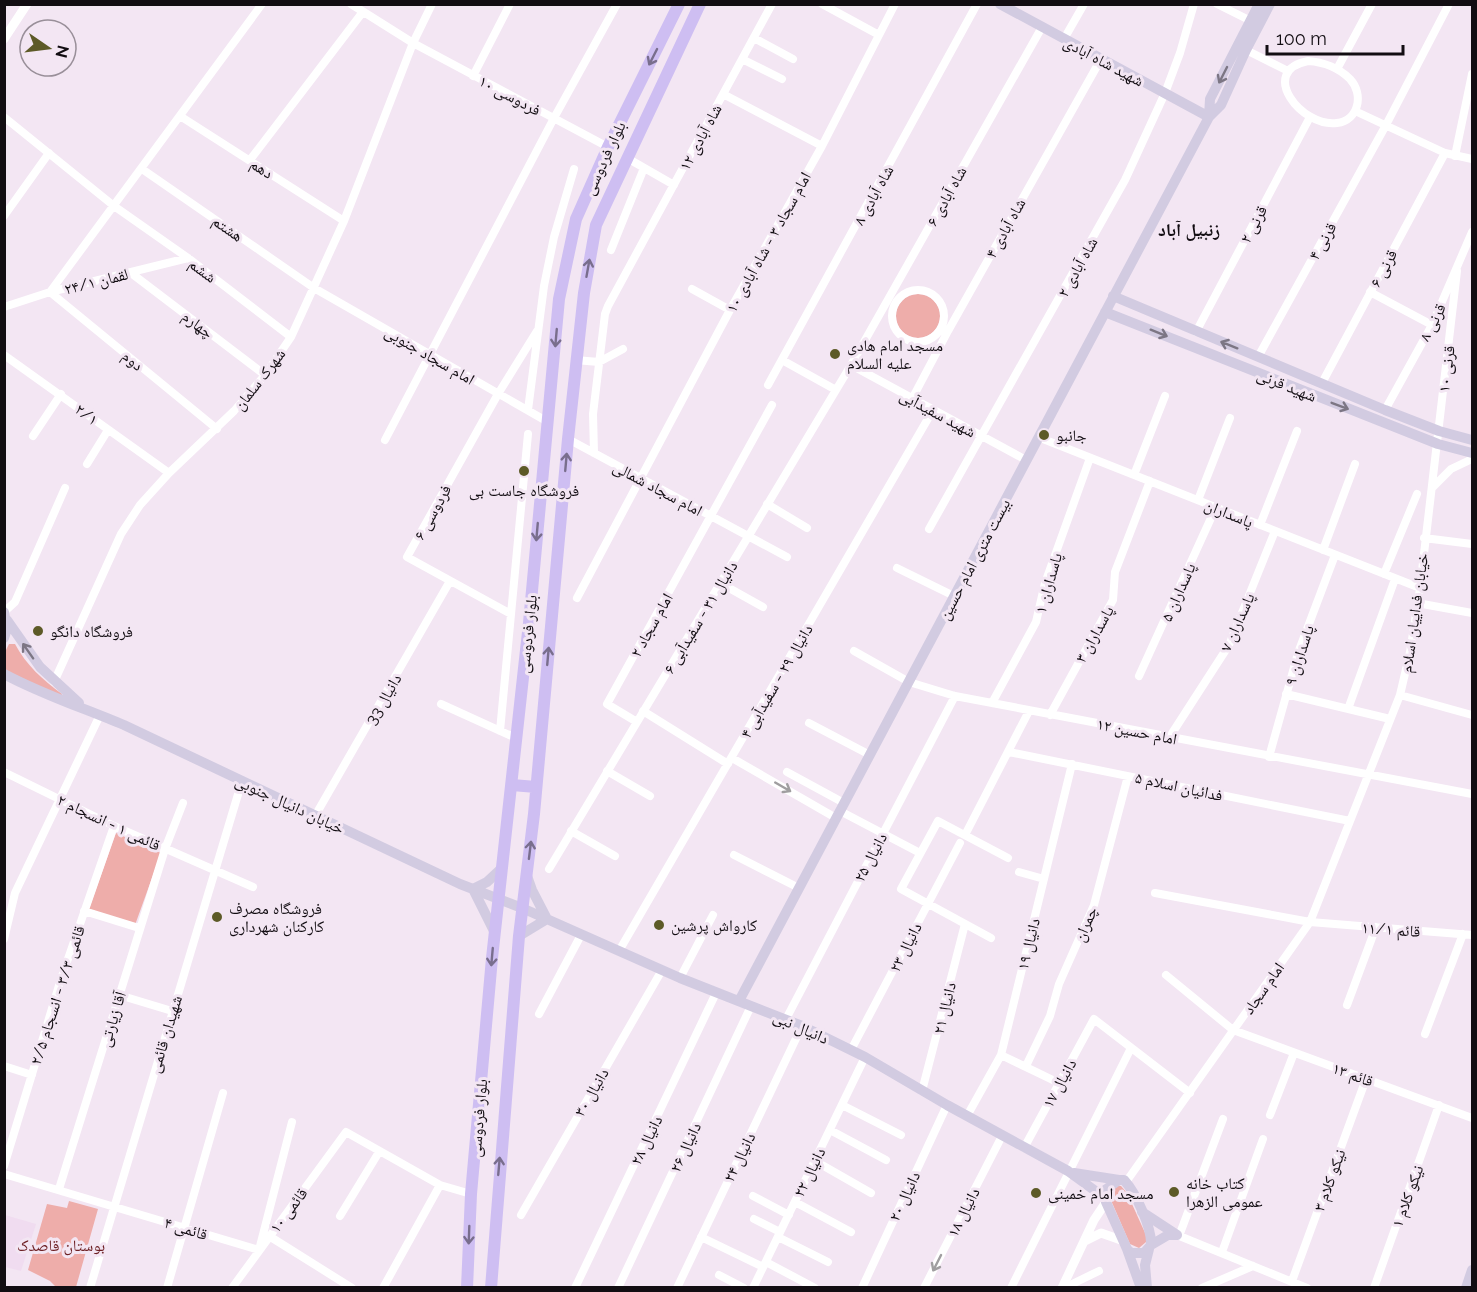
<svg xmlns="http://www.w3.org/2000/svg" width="1477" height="1292" font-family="Raleway,'Noto Naskh Arabic',sans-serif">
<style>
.built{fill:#f0dcf0}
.green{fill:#eeadaa}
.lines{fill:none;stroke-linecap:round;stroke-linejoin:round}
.minor{stroke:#fff;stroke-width:8}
.tertiary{stroke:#fff;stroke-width:9}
.secondary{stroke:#d2cbe1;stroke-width:10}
.primary{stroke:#cebef2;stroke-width:12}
.oneway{stroke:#796e8d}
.oneway2{stroke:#7c7684}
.oneway3{stroke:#a09ea0}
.poi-dot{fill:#5d5a27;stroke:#f3e6f3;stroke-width:2}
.labels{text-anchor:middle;stroke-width:6;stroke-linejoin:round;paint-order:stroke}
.street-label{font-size:16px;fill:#120d12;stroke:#f3e6f3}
.poi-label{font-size:16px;fill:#120d12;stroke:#f3e6f3;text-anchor:start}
.park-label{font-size:16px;fill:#6d2024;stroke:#f3e6f3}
.neighbourhood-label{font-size:18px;font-weight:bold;fill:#120d12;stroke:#f3e6f3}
</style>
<rect width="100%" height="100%" fill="#f3e6f3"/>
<!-- built -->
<path class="built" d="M 5,1215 L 36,1224 L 21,1271 L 5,1267 Z"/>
<!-- green -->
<path class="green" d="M896 316a22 22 0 1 1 44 0a22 22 0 1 1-44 0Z
M 9,644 L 15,644 C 26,665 43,680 62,694 L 61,697 L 5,670 L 5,652 Z
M 116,833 L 161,853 L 135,925 L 89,909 Z
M 1117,1186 L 1121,1186 L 1127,1193 L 1146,1235 L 1146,1242 L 1139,1248 L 1130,1244 L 1110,1198 L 1110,1192 Z
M 69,1201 L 98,1209 L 76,1287 L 56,1287 L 50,1281 L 28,1270 L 47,1204 L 67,1208 Z"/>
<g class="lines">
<!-- minor -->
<path class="minor" d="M 351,4 L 413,43 L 608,147
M 822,4 L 879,35
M 1217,4 L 1251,21
M 754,38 L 793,59
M 1064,39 L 1084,4
M 1246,50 L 1288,71
M 742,59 L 782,79
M 1308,61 C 1323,62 1339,68 1350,79 C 1364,94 1359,120 1337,123 C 1302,128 1257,71 1308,61 Z
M 1337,69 L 1372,4
M 473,76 L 510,4
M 723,94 L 822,146
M 1355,111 L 1445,153 L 1472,159
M 180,116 L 344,221
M 4,117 L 114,206 L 188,258 L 291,337
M 1455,156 L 1472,74
M 627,158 L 674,185
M 250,160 L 362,13
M 142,169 L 314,288 L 548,422
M 4,216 L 49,153
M 611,250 L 644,168
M 131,273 L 265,375
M 692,289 L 730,310
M892 316a26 26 0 1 1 52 0a26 26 0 1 1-52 0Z
M 1370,292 L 1432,325
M 4,307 L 50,292 L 188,258
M 1196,332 L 1310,117
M 4,355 L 169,473
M 1258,357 L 1386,125 L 1449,4
M 575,360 L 599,362 L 623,349
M 782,360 L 836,390
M 851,365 L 1026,460
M 1322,383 L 1445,153
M 768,385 L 977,4
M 912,399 L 948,331 L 1101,59
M 528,410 L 544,286 L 554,237 L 574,169
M 1385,410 L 1432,325 L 1472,232
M 217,429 L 50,292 L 262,4
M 33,436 L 61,394
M 1038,437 L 1420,588
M 568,439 L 787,557
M 385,440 L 554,118 L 617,4
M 594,453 L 593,414 L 605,314 L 608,306 L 772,4
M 87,464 L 108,430
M 1134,475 L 1165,396
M 1432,488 L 1451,469 L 1472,459
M 1198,500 L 1230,418
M 767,504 L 807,528
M 1260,525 L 1297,431
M 929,529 L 1125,180 L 1165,93 L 1180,53 L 1194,4
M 1424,538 L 1472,544
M 1323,550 L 1355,464
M 897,568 L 954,596
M 1384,574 L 1417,494
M 720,583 L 763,607
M 577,598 L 730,310 L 822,146 L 895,4
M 1417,603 L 1472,613
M 4,612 L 15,602 L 65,488
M 511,614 L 407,557 L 498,394 L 537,331
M 854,651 L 909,682 L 955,696 L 1472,794
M 1139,676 L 1216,507
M 54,682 L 121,534 L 140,505 L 169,473 L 234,411 L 265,375 L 291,337 L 344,221 L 413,43 L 432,4
M 1286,694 L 1390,719
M 1400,695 L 1472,715
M 992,703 L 1036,622 L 1045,583 L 1090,458
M 441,704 L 516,738
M 1348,709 L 1395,579
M 643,711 L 728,764
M 1050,715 L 1113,600 L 1115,572 L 1150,481
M 637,722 L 607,704 L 772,405
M 809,723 L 870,755
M 500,731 L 528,434
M 1169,738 L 1229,645 L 1275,531
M 1009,752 L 1350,821
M 1269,757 L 1298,653 L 1335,555
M 732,758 L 836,818
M 607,771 L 650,796
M 4,772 L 114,826 L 253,887
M 787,772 L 844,803
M 840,811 L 920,853
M 315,816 L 450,581
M 571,831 L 615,856
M 965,835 L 1029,711
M 734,855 L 799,888
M 549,869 L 851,365 L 1042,27
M 1019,872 L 1044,879
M 1155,893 L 1310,922 L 1472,935
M 84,911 L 139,928
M 991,938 L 901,889 L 938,821 L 1008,858
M 4,939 L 15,893 L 100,715
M 619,951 L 933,410
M 1166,975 L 1233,1030 L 1472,1118
M 680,978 L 713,915
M 119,995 L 172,1011
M 1347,1005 L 1376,927
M 539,1014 L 581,935
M 786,1019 L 955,696
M 1425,1034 L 1463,934
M 851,1050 L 960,843
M 1001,1055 L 1059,1083
M 4,1066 L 32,1075
M 1026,1066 L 1050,1016 L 1059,984 L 1094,905 L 1128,776
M 922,1091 L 965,924
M 842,1105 L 901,1135
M 1270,1115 L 1294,1053
M 967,1116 L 1001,1055 L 1072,764
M 830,1130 L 886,1160
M 1024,1148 L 1094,1019 L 1190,1093
M 815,1161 L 871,1193
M 4,1166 L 61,979 L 114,826
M 4,1174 L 259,1250 L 292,1122
M 1126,1182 L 1310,922 L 1400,695 L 1410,652 L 1420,588 L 1457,271
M 59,1189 L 165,849 L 183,803
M 753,1196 L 789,1215
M 795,1202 L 851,1232
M 521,1215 L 662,970
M 340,1216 L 379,1152
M 754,1219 L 780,1232
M 1177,1235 L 1307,1288
M 269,1236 L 352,1288
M 1179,1236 L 1223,1119
M 701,1237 L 763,1267
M 778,1237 L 828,1262
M 1222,1252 L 1263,1139
M 766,1262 L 815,1288
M 719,1275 L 744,1288
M 1292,1281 L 1366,1079
M 90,1288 L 242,781
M 167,1288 L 223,1093
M 232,1288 L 346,1132 L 440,1185
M 383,1288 L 440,1185 L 471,1194
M 575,1288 L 716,993
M 618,1288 L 751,1006
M 677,1288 L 802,1026
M 753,1288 L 865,1057
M 862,1288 L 947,1105
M 924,1288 L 1002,1136
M 1011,1288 L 1131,1048
M 1064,1288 L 1099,1271
M 1202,1288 L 1253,1266
M 1374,1288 L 1439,1105"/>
<!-- tertiary -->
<path class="tertiary" d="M 4,39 L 27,4
M 1085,1241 L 1101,1233 L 1121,1240
M 1062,1288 L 1094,1220 L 1106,1202"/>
<!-- secondary -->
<path class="secondary" d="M 1000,4 L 1209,117
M 1209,117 L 1210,99 L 1259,4
M 1113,296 L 1385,410 L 1439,431 L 1472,440
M 1105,312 L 1438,444 L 1472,453
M 4,612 L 7,629 L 4,638
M 7,620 L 40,667 L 79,703
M 4,674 C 43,695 84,708 124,725 L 460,884 L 522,908 L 680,978 L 802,1026 L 865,1057 L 947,1105 L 1068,1171 L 1105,1198
M 494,931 L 473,889 L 487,882 L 501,869
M 519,936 L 547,919 L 532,890 L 527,876
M 739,1001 L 1209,117 L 1221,105 L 1246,50 L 1270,4
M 1074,1173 L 1119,1180
M 1119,1180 L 1124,1180 C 1136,1193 1152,1228 1151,1245 L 1144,1253 L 1131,1253 L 1127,1249 L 1106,1202 L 1105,1190 Z
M 1142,1212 L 1177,1235
M 1151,1245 L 1168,1235 L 1177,1235
M 1127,1249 L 1141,1288
M 1147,1288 L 1145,1265 L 1149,1249
M 1466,1288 L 1472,1270"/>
<!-- primary -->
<path class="primary" d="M 512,785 L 536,787
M 467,1288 L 471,1194 L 492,958 L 529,623 L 559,299 L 576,219 L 608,147 L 679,4
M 491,1288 L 519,936 L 534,814 L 568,439 L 584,293 L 596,225 L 700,4"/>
</g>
<!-- one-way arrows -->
<defs><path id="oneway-shaft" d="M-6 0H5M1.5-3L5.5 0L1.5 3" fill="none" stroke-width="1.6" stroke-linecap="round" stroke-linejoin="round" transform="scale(1.5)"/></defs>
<g class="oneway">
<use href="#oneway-shaft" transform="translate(653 57) rotate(117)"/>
<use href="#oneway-shaft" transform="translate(588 268) rotate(-80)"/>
<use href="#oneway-shaft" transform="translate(556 338) rotate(95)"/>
<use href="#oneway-shaft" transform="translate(566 462) rotate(-85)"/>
<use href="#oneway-shaft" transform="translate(537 532) rotate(95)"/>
<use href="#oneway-shaft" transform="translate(548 656) rotate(-85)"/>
<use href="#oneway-shaft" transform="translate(530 850) rotate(-83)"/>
<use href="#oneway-shaft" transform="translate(492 957) rotate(95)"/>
<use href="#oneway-shaft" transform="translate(499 1166) rotate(-85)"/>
<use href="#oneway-shaft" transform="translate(469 1235) rotate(92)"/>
</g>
<g class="oneway2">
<use href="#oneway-shaft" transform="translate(1223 75) rotate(117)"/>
<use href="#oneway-shaft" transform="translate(1159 333) rotate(22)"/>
<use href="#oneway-shaft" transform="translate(1229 345) rotate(-158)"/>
<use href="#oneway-shaft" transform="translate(1340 406) rotate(21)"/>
<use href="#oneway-shaft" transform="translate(28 651) rotate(-125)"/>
</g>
<g class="oneway3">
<use href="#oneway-shaft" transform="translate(783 787) rotate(30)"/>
<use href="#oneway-shaft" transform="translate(937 1263) rotate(117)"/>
</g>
<!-- markers -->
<g class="poi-dot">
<circle cx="835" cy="354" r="6"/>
<circle cx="1044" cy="435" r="6"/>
<circle cx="524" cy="471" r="6"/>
<circle cx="38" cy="631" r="6"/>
<circle cx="217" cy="917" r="6"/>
<circle cx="659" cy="925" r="6"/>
<circle cx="1174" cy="1192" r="6"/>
<circle cx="1036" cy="1193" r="6"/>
</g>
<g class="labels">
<!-- street labels -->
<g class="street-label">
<text transform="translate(1104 61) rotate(28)" y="6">شهید شاه آبادی</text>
<text transform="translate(510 95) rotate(28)" y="6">فردوسی ۱۰</text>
<text transform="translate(700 137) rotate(-62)" y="6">شاه آبادی ۱۲</text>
<text transform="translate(604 158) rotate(-65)" y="6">بلوار فردوسی</text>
<text transform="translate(262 168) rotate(33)" y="6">دهم</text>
<text transform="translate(873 195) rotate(-61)" y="6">شاه آبادی ۸</text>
<text transform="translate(946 196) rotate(-61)" y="6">شاه آبادی ۶</text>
<text transform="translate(1253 224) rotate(-62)" y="6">قرنی ۲</text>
<text transform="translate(228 228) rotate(35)" y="6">هشتم</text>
<text transform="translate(1005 228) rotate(-61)" y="6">شاه آبادی ۴</text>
<text transform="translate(1322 241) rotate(-61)" y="6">قرنی ۴</text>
<text transform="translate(768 242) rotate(-61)" y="6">امام سجاد ۳ - شاه آبادی ۱۰</text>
<text transform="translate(1077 267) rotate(-61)" y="6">شاه آبادی ۲</text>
<text transform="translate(1383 268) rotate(-62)" y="6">قرنی ۶</text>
<text transform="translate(203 270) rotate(37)" y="6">ششم</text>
<text transform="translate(96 281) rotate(-14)" y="6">لقمان ۲۴/۱</text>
<text transform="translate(1432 322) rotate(-63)" y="6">قرنی ۸</text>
<text transform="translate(198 324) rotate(37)" y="6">چهارم</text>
<text transform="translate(430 355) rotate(30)" y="6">امام سجاد جنوبی</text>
<text transform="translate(133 360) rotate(39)" y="6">دوم</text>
<text transform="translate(1446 369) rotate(-83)" y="6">قرنی ۱۰</text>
<text transform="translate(259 379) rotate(-52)" y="6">شهرک سلمان</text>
<text transform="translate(1287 385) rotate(22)" y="6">شهید قرنی</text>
<text transform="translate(938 413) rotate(28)" y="6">شهید سفیدآبی</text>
<text transform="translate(87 414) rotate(37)" y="6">۲/۱</text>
<text transform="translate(658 488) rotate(28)" y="6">امام سجاد شمالی</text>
<text transform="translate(432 512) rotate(-61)" y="6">فردوسی ۶</text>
<text transform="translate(1229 513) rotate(22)" y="6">پاسداران</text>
<text transform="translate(974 559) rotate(-62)" y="6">بیست متری امام حسین</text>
<text transform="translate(1048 583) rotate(-74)" y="6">پاسداران ۱</text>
<text transform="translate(1178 592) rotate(-66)" y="6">پاسداران ۵</text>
<text transform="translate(1414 613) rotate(-82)" y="6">خیابان فداییان اسلام</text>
<text transform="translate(700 617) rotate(-59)" y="6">دانیال ۳۱ - سفیدآبی ۶</text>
<text transform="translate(1237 622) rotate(-66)" y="6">پاسداران ۷</text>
<text transform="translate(651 625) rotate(-61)" y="6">امام سجاد ۲</text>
<text transform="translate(527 634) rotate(-84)" y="6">بلوار فردوسی</text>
<text transform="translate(1094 634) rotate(-61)" y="6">پاسداران ۳</text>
<text transform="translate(1299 655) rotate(-72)" y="6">پاسداران ۹</text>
<text transform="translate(776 681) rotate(-60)" y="6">دانیال ۲۹ - سفیدآبی ۴</text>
<text transform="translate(383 699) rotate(-60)" y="6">دانیال 33</text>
<text transform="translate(1137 731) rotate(11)" y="6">امام حسین ۱۲</text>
<text transform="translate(1179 786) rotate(12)" y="6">فدائیان اسلام ۵</text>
<text transform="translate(290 804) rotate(25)" y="6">خیابان دانیال جنوبی</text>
<text transform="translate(109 822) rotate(25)" y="6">قائمی ۱ - انسجام ۲</text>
<text transform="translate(870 857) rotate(-62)" y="6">دانیال ۲۵</text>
<text transform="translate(1085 924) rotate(-67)" y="6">چمران</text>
<text transform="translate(1391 929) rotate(4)" y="6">قائم ۱۱/۱</text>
<text transform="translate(1028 944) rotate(-76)" y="6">دانیال ۱۹</text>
<text transform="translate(905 947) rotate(-63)" y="6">دانیال ۲۳</text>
<text transform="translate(1263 988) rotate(-55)" y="6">امام سجاد</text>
<text transform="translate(57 995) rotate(-72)" y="6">قائمی ۳/۳ - انسجام ۲/۵</text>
<text transform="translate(944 1008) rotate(-76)" y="6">دانیال ۲۱</text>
<text transform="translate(112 1019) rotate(-73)" y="6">آقا زیارتی</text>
<text transform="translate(801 1027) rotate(24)" y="6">دانیال نبی</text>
<text transform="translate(165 1034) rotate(-73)" y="6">شهیدان قائمی</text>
<text transform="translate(1353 1074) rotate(20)" y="6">قائم ۱۳</text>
<text transform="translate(1059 1083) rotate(-61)" y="6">دانیال ۱۷</text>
<text transform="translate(591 1092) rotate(-60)" y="6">دانیال ۳۰</text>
<text transform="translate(478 1118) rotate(-85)" y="6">بلوار فردوسی</text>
<text transform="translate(646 1140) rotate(-64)" y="6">دانیال ۲۸</text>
<text transform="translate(685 1147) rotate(-65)" y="6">دانیال ۲۶</text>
<text transform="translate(739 1157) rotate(-64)" y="6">دانیال ۲۴</text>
<text transform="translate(809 1172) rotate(-64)" y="6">دانیال ۲۲</text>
<text transform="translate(1329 1180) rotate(-70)" y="6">نیکو کلام ۳</text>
<text transform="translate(904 1196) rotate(-65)" y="6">دانیال ۲۰</text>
<text transform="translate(1407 1196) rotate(-70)" y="6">نیکو کلام ۱</text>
<text transform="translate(288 1210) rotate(-53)" y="6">قائمی ۱۰</text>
<text transform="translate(963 1212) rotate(-63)" y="6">دانیال ۱۸</text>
<text transform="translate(186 1228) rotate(17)" y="6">قائمی ۴</text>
</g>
<!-- poi labels -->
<g class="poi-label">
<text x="847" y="351">مسجد امام هادی<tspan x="847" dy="18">علیه السلام</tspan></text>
<text x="1056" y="441">جانبو</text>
<text x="524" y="496" text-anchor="middle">فروشگاه جاست بی</text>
<text x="50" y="637">فروشگاه دانگو</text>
<text x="229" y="914">فروشگاه مصرف<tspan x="229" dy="18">کارکنان شهرداری</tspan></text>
<text x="671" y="931">کارواش پرشین</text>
<text x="1186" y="1189">کتاب خانه<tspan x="1186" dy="18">عمومی الزهرا</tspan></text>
<text x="1048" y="1199">مسجد امام خمینی</text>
</g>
<!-- park labels -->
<g class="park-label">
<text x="61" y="1251">بوستان قاصدک</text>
</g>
<!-- neighbourhood labels -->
<g class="neighbourhood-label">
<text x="1189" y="236">زنبیل آباد</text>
</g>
</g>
<!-- border -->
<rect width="1477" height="1292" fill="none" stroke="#120d12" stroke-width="12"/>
<!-- north arrow -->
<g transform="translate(48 48) rotate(104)"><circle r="28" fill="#f3e6f3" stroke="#998f99" stroke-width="1.5"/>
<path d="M0-4.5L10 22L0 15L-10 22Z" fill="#5d5a27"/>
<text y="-9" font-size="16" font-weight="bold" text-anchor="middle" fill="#120d12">N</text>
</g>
<!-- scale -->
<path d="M1267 45v9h136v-9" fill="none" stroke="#120d12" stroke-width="3"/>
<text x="1276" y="45" font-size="18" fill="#120d12" stroke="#f3e6f3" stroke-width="4.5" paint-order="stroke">100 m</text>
</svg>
